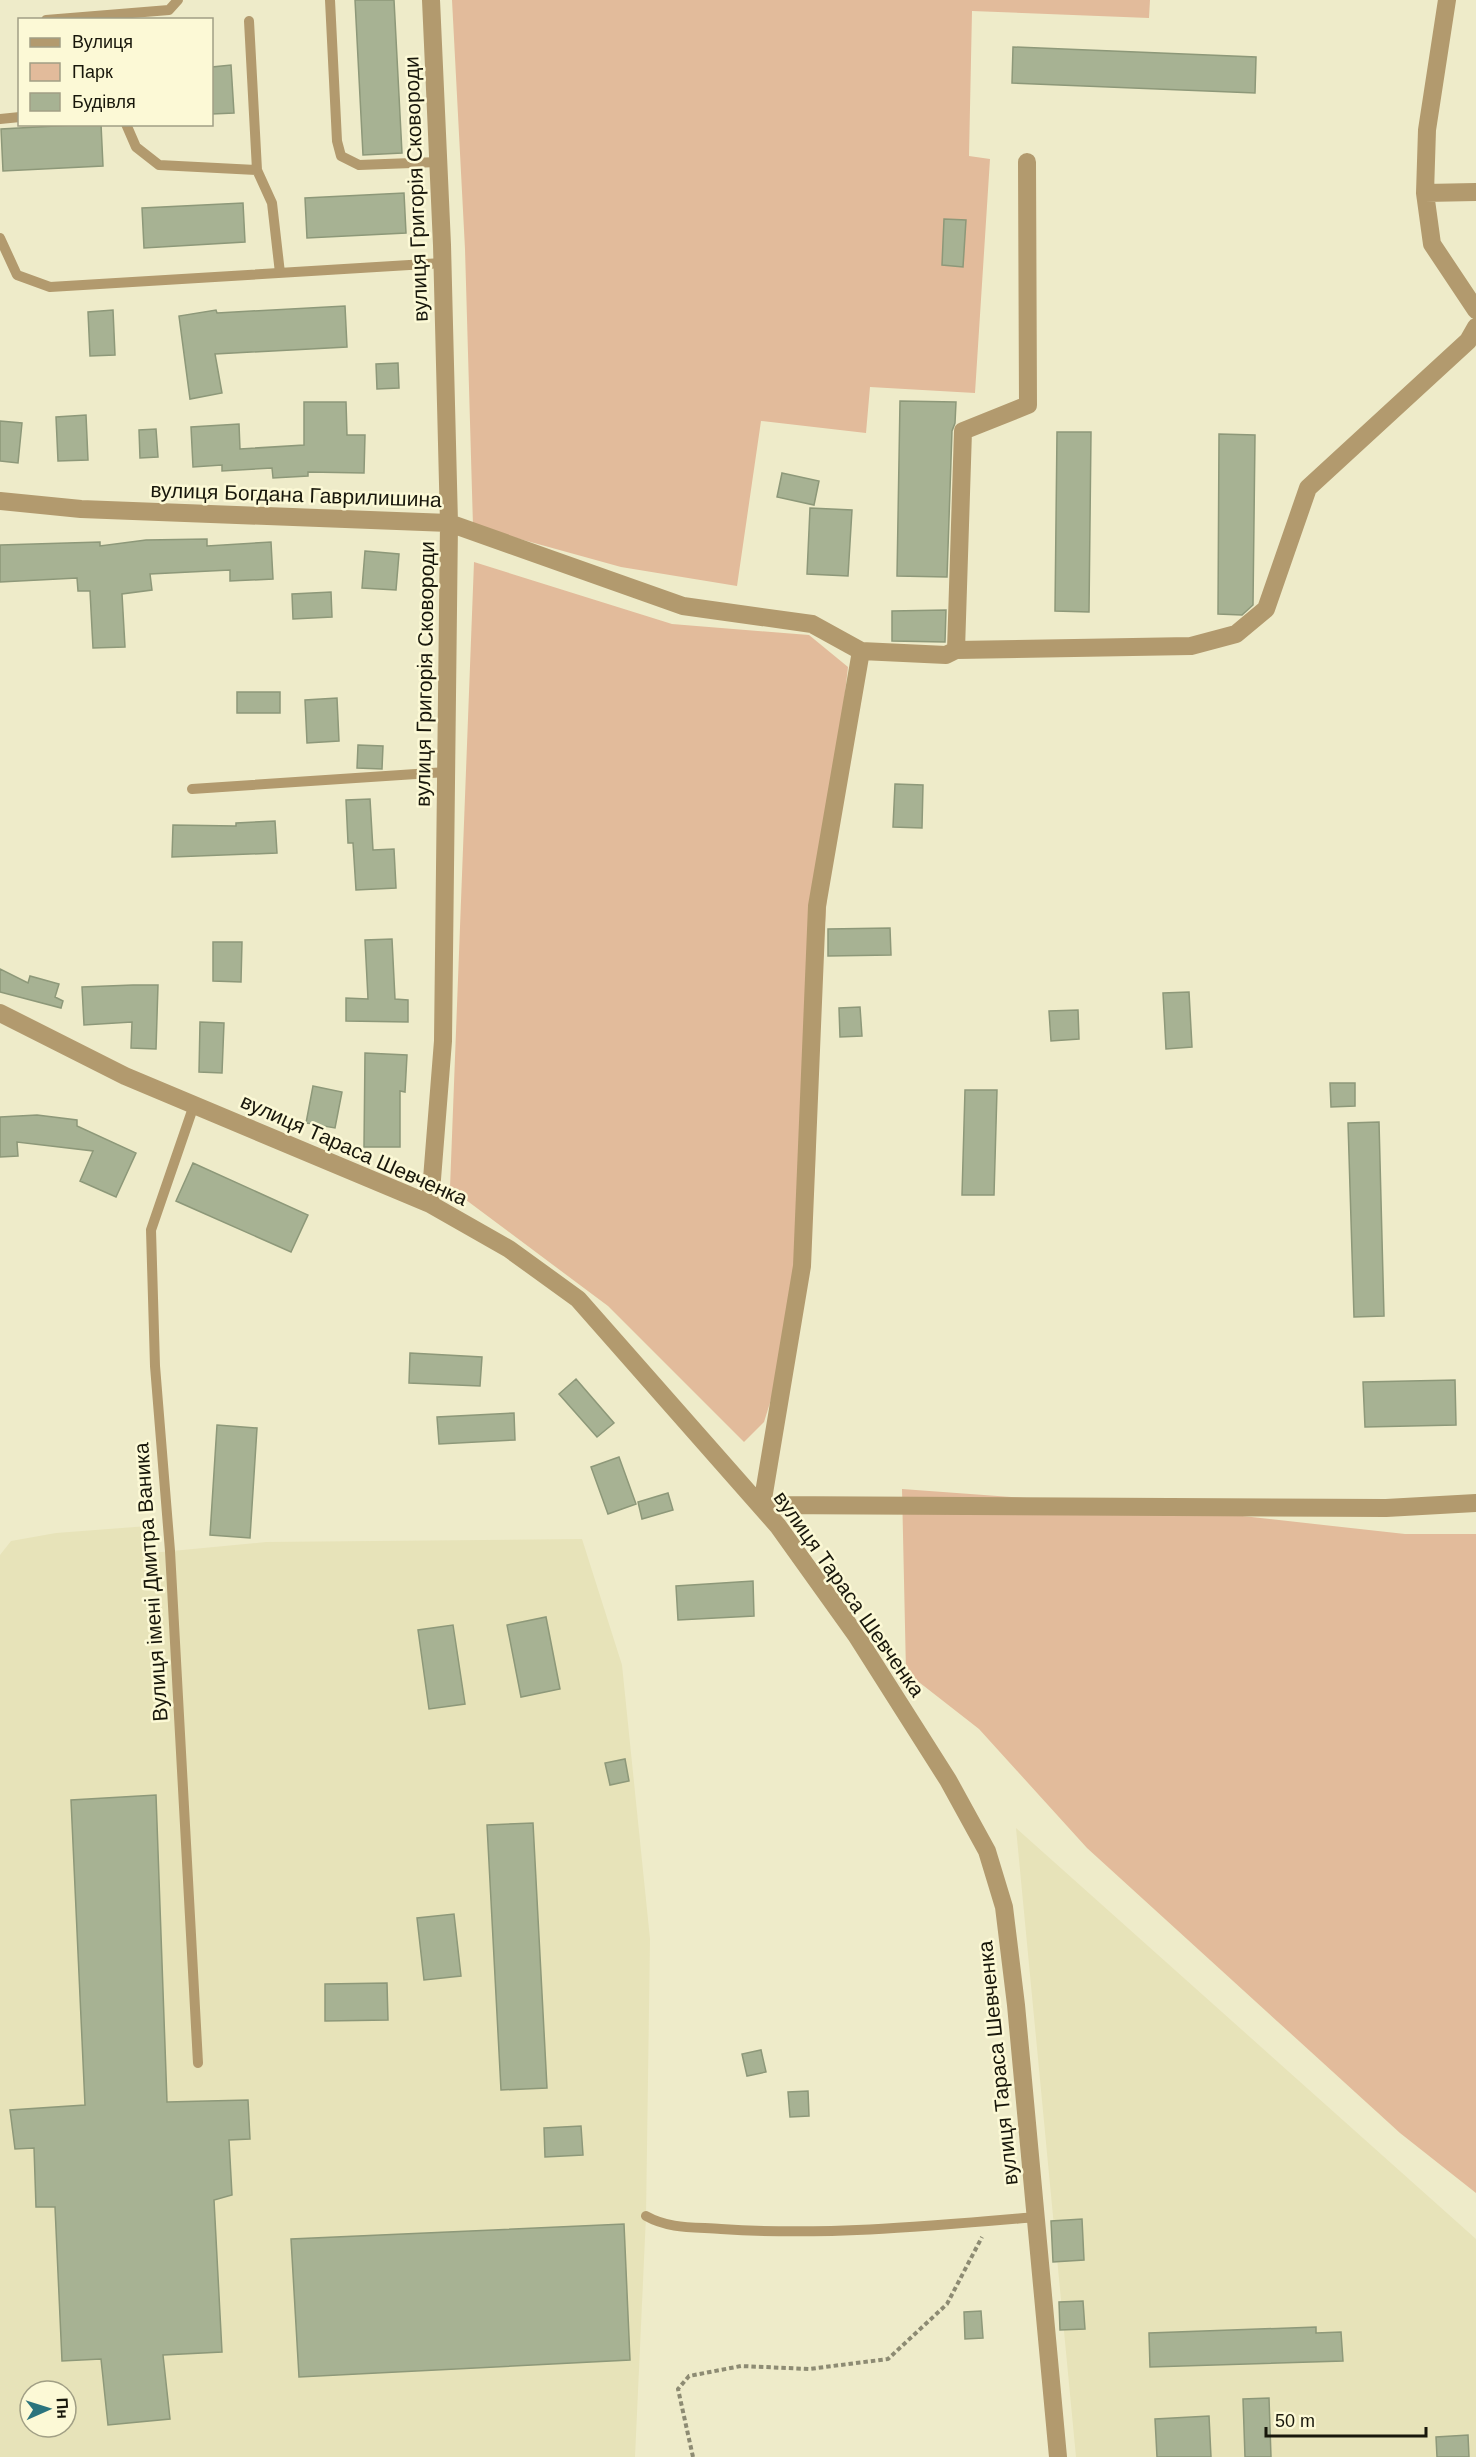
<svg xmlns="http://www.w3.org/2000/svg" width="1476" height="2457" font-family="Arial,sans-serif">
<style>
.built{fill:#e7e3b9;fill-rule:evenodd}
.green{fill:#e2bb9b}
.building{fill:#a7b293;stroke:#8d9879;stroke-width:1.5}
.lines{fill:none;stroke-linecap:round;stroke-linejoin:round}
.path{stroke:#8d8b73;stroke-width:4;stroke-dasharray:4.5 3;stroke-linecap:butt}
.lane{stroke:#b29a6e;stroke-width:10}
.street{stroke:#b29a6e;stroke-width:18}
.labels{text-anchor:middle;stroke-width:5;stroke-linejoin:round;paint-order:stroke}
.street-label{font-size:21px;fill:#18170b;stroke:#fcf9d6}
</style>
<rect width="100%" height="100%" fill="#eeebc9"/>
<!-- built -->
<path class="built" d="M 148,1526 L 151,1553 L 266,1542 L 582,1539 L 622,1665 L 650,1939 L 646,2216 L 635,2457 L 0,2457 L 0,1555 L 11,1541 L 56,1533 ZM 30,2391 L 66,2391 L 66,2427 L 30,2427 Z
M 1016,1828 L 1476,2239 L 1476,2457 L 1076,2457 Z"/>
<!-- green -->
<path class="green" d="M 452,0 L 1150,0 L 1149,18 L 972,11 L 969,156 L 990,159 L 975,393 L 870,387 L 866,433 L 761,421 L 737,586 L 621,567 L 473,526 L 465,249 Z
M 474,562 L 672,624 L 809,635 L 848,667 L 835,780 L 817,1037 L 815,1169 L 801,1303 L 764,1422 L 744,1442 L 608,1306 L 450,1188 Z
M 902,1489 L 1179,1509 L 1405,1534 L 1476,1534 L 1476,2193 L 1400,2133 L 1087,1848 L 979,1729 L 906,1672 Z"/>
<!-- building -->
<path class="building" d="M 355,0 L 394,0 L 402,153 L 363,155 Z
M 1013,47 L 1256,57 L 1255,93 L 1012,83 Z
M 231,65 L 234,113 L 212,114 L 212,67 Z
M 92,124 L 101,124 L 103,166 L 3,171 L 1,129 Z
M 404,193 L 406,233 L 307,238 L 305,198 Z
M 243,203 L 245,242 L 144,248 L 142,208 Z
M 944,219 L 966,220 L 963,267 L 942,265 Z
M 345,306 L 347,347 L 215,354 L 222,393 L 190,399 L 179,316 L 216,310 L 217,313 Z
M 113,310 L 115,355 L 90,356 L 88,312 Z
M 398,363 L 399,388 L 377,389 L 376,364 Z
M 900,401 L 956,402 L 955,423 L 952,431 L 947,577 L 897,576 Z
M 304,402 L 346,402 L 347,435 L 365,435 L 364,473 L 308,472 L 308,476 L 273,478 L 272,468 L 222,471 L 222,465 L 193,467 L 191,427 L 239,424 L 240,449 L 304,445 Z
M 86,415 L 88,460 L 58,461 L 56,417 Z
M 0,421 L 22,423 L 18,463 L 0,461 Z
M 156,429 L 158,457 L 140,458 L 139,430 Z
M 1057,432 L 1091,432 L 1089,612 L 1055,611 Z
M 1219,434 L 1255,435 L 1253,605 L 1242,615 L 1218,614 Z
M 782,473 L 819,481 L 814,505 L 777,497 Z
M 810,508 L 852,510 L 848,576 L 807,574 Z
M 207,539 L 207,546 L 271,542 L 273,579 L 230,581 L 230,570 L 150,574 L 152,590 L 122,594 L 125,647 L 93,648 L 90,591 L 78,591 L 77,578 L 0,582 L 0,545 L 100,542 L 100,546 L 146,540 Z
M 365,551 L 399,554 L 396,590 L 362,588 Z
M 331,592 L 332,617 L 293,619 L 292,594 Z
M 946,610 L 945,642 L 892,641 L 892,611 Z
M 237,692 L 280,692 L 280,713 L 237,713 Z
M 337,698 L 339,741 L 307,743 L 305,700 Z
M 358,745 L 383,746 L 382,769 L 357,768 Z
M 895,784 L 923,785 L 922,828 L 893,827 Z
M 370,799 L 373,850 L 394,849 L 396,888 L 356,890 L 353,843 L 348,843 L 346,800 Z
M 275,821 L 277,853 L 172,857 L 173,825 L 236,826 L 236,823 Z
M 890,928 L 891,955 L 828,956 L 828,929 Z
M 392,939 L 395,999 L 408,1000 L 408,1022 L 346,1021 L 346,998 L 368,999 L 365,940 Z
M 213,942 L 242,942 L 241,982 L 213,981 Z
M 0,969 L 28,983 L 30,976 L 59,984 L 55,997 L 63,1001 L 61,1008 L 0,992 Z
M 133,985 L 158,985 L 156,1049 L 131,1048 L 132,1022 L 84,1025 L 82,987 Z
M 1189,992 L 1192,1047 L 1166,1049 L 1163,993 Z
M 860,1007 L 862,1036 L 840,1037 L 839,1008 Z
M 1078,1010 L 1079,1039 L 1051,1041 L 1049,1011 Z
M 200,1022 L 224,1023 L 222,1073 L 199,1072 Z
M 365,1053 L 407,1055 L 405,1092 L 400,1091 L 400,1147 L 364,1147 Z
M 1330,1083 L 1355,1083 L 1355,1106 L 1331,1107 Z
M 313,1086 L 342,1092 L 335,1128 L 306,1123 Z
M 965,1090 L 997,1090 L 994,1195 L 962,1195 Z
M 37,1115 L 77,1120 L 77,1126 L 136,1153 L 116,1197 L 80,1181 L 93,1151 L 17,1142 L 18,1156 L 0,1157 L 0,1117 Z
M 1379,1122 L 1384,1316 L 1354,1317 L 1348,1123 Z
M 193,1163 L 308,1215 L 291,1252 L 176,1201 Z
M 410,1353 L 482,1357 L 480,1386 L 409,1383 Z
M 576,1379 L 614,1423 L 597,1437 L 559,1394 Z
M 1455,1380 L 1456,1425 L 1365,1427 L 1363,1382 Z
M 514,1413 L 515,1440 L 439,1444 L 437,1417 Z
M 217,1425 L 257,1428 L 250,1538 L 210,1535 Z
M 619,1457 L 636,1504 L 608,1514 L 591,1467 Z
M 668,1493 L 673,1510 L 642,1519 L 638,1502 Z
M 753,1581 L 754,1616 L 678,1620 L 676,1586 Z
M 546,1617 L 560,1689 L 521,1697 L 507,1625 Z
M 453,1625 L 465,1704 L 429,1709 L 418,1630 Z
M 625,1759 L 629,1781 L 610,1785 L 605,1763 Z
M 156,1795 L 167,2102 L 248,2100 L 250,2139 L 229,2140 L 232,2195 L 214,2200 L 222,2352 L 163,2355 L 170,2419 L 108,2425 L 101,2359 L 62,2361 L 55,2207 L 36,2207 L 34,2148 L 15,2149 L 10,2110 L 85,2105 L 71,1800 Z
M 533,1823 L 547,2088 L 501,2090 L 487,1825 Z
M 454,1914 L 461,1976 L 424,1980 L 417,1918 Z
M 387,1983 L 388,2020 L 325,2021 L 325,1984 Z
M 761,2050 L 766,2072 L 747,2076 L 742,2054 Z
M 808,2091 L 809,2116 L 790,2117 L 788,2092 Z
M 581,2126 L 583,2155 L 545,2157 L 544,2128 Z
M 1082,2219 L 1084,2260 L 1053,2262 L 1051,2221 Z
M 624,2224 L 630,2360 L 299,2377 L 291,2239 Z
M 1083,2301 L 1085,2329 L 1060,2330 L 1059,2302 Z
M 981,2311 L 983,2338 L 965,2339 L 964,2312 Z
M 1316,2327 L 1316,2333 L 1341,2332 L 1343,2361 L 1150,2367 L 1149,2333 Z
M 1269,2398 L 1271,2457 L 1245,2457 L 1243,2399 Z
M 1209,2416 L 1211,2457 L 1157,2457 L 1155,2419 Z
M 1468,2435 L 1469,2457 L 1437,2457 L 1436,2437 Z"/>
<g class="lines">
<!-- path -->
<path class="path" d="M 693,2457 L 678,2389 L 689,2376 L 741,2366 L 809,2369 L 888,2359 L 947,2304 L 982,2237"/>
<!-- lane -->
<path class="lane" d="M 330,0 L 337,141 L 341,156 L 359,165 L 438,162
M 46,20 L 169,10 L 178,0
M 249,21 L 257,170 L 272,203 L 280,273
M 0,119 L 20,117
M 126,124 L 136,147 L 159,165 L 257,170
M 0,238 L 17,275 L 50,287 L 442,263
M 192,789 L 446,772
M 194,1105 L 151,1230 L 155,1366 L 170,1551 L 198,2063
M 646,2216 C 669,2229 694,2227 721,2229 C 826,2236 931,2226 1036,2217"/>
<!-- street -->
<path class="street" d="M 1447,0 L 1427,130 L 1425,193 L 1432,244 L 1476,310
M 1425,193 L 1476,192
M 0,501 L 81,509 L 449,523 L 683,606 L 812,624 L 861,651 L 817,906 L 802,1266 L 762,1505 L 1386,1508 L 1476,1503
M 956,650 L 963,431 L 1028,405 L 1027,162
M 861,651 L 946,655 L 956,650 L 1191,646 L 1236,634 L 1266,609 L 1308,488 L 1468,341 L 1476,327
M 0,1013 L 125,1076 L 430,1204 L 509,1249 L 578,1299 L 778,1526 L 856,1635 L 948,1780 L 987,1851 L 1004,1907 L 1016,2005 L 1058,2457
M 430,1204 L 443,1041 L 449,523 L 442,245 L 431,0"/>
</g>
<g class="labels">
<!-- street labels -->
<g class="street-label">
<text transform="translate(416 189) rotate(-92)" y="7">вулиця Григорія Сковороди</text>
<text transform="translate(296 495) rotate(2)" y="7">вулиця Богдана Гаврилишина</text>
<text transform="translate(425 674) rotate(-89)" y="7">вулиця Григорія Сковороди</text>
<text transform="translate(354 1150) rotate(24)" y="7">вулиця Тараса Шевченка</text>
<text transform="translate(151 1582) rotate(-94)" y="7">Вулиця імені Дмитра Ваника</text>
<text transform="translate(849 1594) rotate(55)" y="7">вулиця Тараса Шевченка</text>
<text transform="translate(998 2063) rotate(-96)" y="7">вулиця Тараса Шевченка</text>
</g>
</g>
<!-- legend -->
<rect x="18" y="18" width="195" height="108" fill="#fcf9d6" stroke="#a19f85" stroke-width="1.5"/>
<rect x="30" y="38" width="30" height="9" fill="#b29a6e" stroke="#a19f85" stroke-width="1.5"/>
<text x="72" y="48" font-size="18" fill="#18170b">Вулиця</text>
<rect x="30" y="63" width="30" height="18" fill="#e2bb9b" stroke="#a19f85" stroke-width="1.5"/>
<text x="72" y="78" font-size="18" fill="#18170b">Парк</text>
<rect x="30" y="93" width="30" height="18" fill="#a7b293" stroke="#a19f85" stroke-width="1.5"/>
<text x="72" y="108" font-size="18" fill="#18170b">Будівля</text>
<!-- north arrow -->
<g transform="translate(48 2409) rotate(87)"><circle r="28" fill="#fcf9d6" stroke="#a19f85" stroke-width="1.5"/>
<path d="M0-4.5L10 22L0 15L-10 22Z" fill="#2b747d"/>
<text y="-9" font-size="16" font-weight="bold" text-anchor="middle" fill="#18170b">Пн</text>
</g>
<!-- scale -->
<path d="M1266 2427v9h160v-9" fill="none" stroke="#18170b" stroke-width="3"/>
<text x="1275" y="2427" font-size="18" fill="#18170b" stroke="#fcf9d6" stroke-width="4.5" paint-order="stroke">50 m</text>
</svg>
